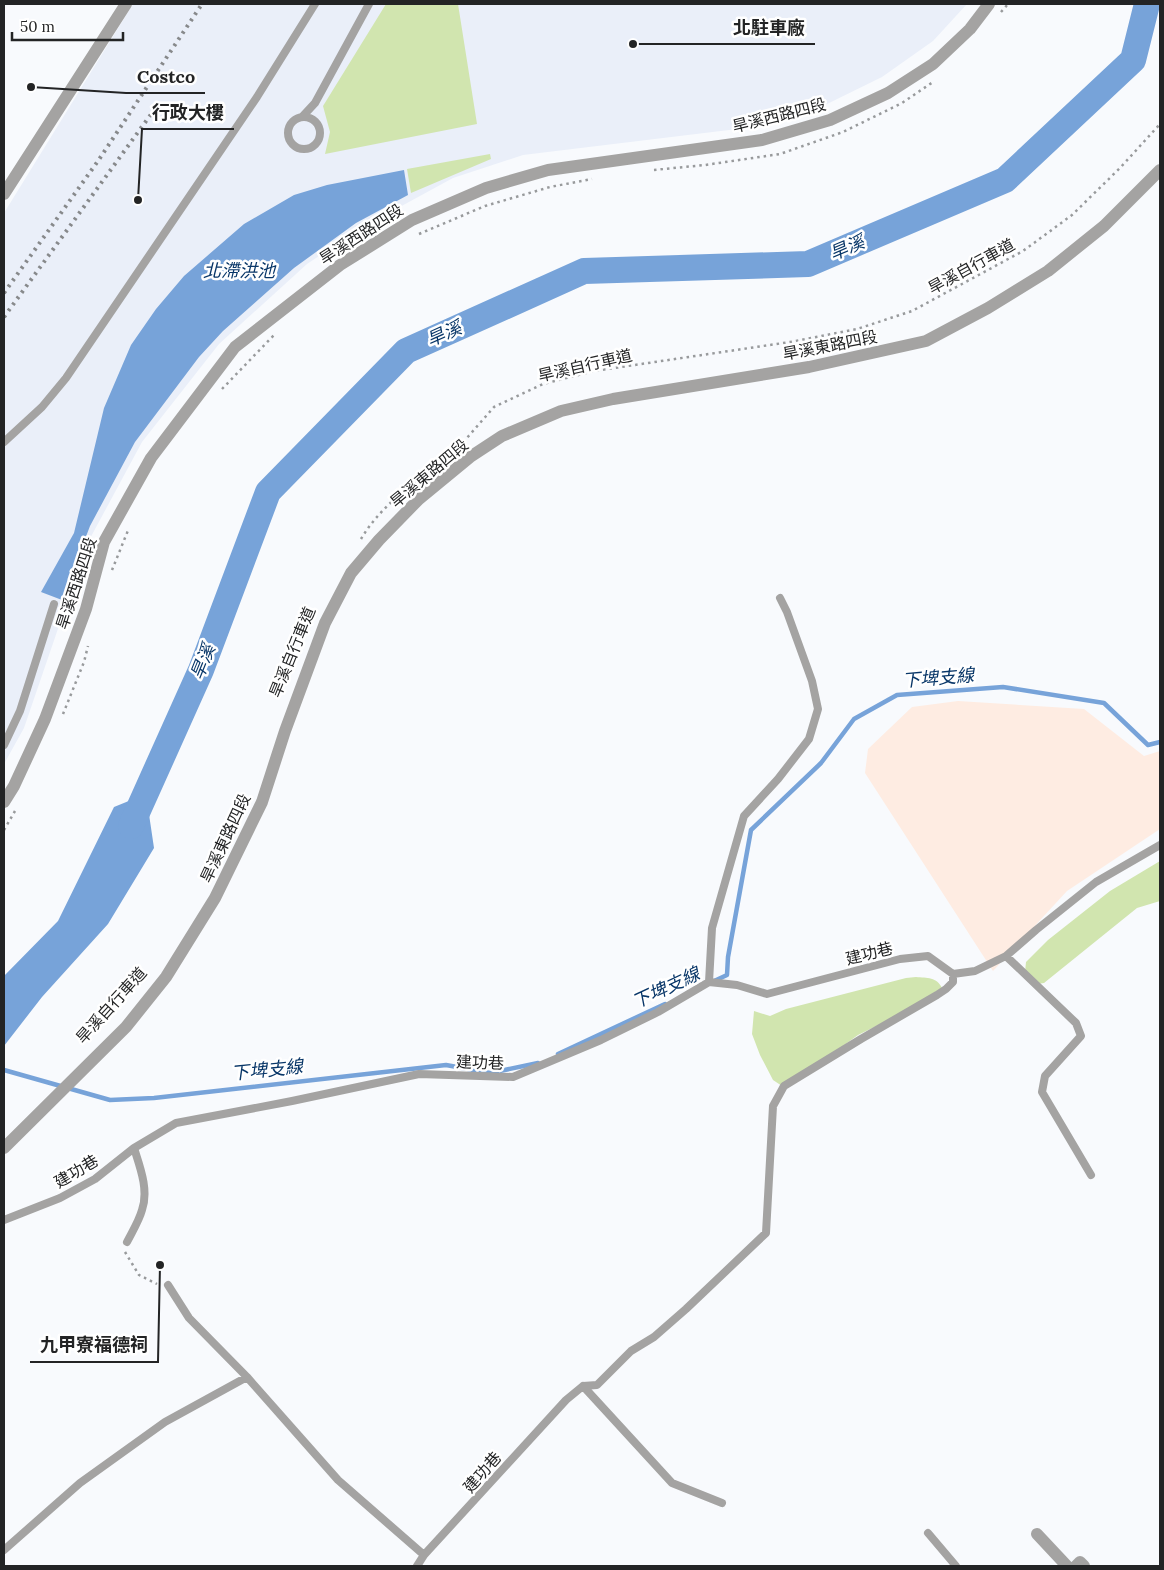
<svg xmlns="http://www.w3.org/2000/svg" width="1164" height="1570" font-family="Lora,'Noto Sans TC',serif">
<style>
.built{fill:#eaeff9}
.industrial{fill:#feece2}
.green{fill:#d1e5af}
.water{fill:#77a3d9}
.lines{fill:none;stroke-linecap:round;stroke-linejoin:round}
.stream{stroke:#77a3d9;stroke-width:4.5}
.river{stroke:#77a3d9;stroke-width:26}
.path{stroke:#989a9c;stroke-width:2.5;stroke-dasharray:2.5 4;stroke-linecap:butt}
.lane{stroke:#a4a3a2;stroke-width:8}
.street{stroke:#a4a3a2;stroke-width:12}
.rail{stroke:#87898b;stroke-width:4;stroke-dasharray:2.5 5;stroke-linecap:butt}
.labels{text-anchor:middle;stroke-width:5;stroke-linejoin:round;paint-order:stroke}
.street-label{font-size:16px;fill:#232425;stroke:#fff}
.water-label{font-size:18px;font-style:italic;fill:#083668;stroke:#fff}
.leader{fill:none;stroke:#232425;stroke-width:2}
.callout-dot{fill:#232425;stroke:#fff;stroke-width:2}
.callout-label{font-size:18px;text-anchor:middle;font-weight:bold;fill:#232425;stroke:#fff;stroke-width:5;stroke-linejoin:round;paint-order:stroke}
</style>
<rect width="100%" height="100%" fill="#f8fafd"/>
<!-- built -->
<path class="built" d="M 133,4 L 967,4 L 933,41 L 882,77 L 825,105 L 762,126 L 523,155 L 453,178 L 363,227 L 307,264 L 219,344 L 142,442 L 87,544 L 24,728 L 4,764 L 4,213 Z"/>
<!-- industrial -->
<path class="industrial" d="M 958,701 L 1084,709 L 1144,756 L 1160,751 L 1160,829 L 1067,891 L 993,971 L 865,773 L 868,749 L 912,707 Z"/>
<!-- green -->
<path class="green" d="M 386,4 L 458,4 L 477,124 L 325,154 L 330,132 L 323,106 Z
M 490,154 L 491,159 L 411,193 L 407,169 Z
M 1160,861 L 1160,901 L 1137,908 L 1044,983 L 1037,984 L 1025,972 L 1026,962 L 1048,940 L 1110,891 Z
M 916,977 C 927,978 937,977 942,988 L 911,1009 L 858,1035 L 785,1088 L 773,1080 L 760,1055 L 752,1034 L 754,1011 L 770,1016 L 786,1009 L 906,978 Z"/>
<!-- water -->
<path class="water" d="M 404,170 L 408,195 L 356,223 L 294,268 L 223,331 L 199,357 L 135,442 L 90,526 L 62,600 L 41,592 L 74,533 L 104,408 L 131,345 L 156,309 L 184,276 L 244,224 L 294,195 L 327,185 Z
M 146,794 L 154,848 L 108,924 L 42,997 L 4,1046 L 4,976 L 58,921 L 114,807 Z"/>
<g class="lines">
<!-- stream -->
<path class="stream" d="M 712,982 L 727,975 L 728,957 L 751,830 L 821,763 L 854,719 L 897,695 L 1003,687 L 1104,703 L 1148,745 L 1160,742
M 558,1054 L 665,1004
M 4,1070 L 110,1100 L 154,1098 L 446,1065 L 490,1073 L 538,1063"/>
<!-- river -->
<path class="river" d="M 131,826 L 201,670 L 268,492 L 406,351 L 584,271 L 808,264 L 1005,180 L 1133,60 L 1147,4"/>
<!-- path -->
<path class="path" d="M 1001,12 L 1008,4
M 654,170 L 705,165 L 780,154 L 843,132 L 902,103 L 933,82
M 419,234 L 485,206 L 550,187 L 592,179
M 222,389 L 275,334
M 459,447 L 494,407 L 543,384 L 594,371 L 790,342 L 857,329 L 912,311 L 1023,251 L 1072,215 L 1120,168 L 1160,124
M 361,539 C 381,505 415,482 445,458
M 112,570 L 129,528
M 63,714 L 84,662 L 88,646
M 4,830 L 15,811
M 125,1252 L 139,1275 L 157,1284"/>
<!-- lane -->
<path class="lane" d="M288 133a16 16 0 1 1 32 0a16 16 0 1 1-32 0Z
M 302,117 L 315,103 L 369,4
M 4,442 L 42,407 L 66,378 L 257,97 L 315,4
M 4,745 L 20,711 L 54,604
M 1006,956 L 1076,1023 L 1081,1036 L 1045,1076 L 1042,1092 L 1091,1175
M 709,982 L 712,928 L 744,816 L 778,779 L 809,739 L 818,709 L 812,681 L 787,612 L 780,598
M 4,1220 L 60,1198 L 95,1179 L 134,1148 L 176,1123 L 292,1101 L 419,1074 L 513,1077 L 601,1040 L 658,1012 L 709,982 L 737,985 L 767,994 L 900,959 L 928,956 L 953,974 L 975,971 L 1006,956 L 1036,930 L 1096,882 L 1160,845
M 127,1242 C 132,1232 139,1221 142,1210 C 149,1190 140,1167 134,1148
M 168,1285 L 189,1318 L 247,1377
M 583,1386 L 672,1483 L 722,1503
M 928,1533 L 956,1566
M 4,1550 L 80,1483 L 165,1422 L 247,1377 L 338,1480 L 424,1555
M 417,1566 L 424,1555 L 566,1400 L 583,1386 L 597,1385 L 631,1351 L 654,1337 L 686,1309 L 766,1233 L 773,1106 L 784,1086 L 861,1039 L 937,995 L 946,989 L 953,982 L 953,974"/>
<!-- street -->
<path class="street" d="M 4,194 L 126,4
M 4,802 L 14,786 L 45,719 L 86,609 L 104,542 L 151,458 L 235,347 L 340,265 L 412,220 L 486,188 L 548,170 L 762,140 L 830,120 L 888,93 L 933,64 L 970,29 L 989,4
M 4,1148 L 126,1027 L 166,977 L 215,898 L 262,802 L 285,731 L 325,623 L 351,573 L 379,540 L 419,499 L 470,457 L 502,436 L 561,411 L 613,399 L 809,367 L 926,341 L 988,308 L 1048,271 L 1104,226 L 1160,170
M 1037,1534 L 1067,1566
M 1076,1566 L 1080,1562 L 1084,1566"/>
<!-- rail -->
<path class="rail" d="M 4,293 L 98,161 L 202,4
M 4,317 L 157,106"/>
</g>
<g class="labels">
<!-- street labels -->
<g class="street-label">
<text transform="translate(779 115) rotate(-14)" y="6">旱溪西路四段</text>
<text transform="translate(361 234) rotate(-33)" y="6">旱溪西路四段</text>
<text transform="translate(971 266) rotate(-29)" y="6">旱溪自行車道</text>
<text transform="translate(830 345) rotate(-11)" y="6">旱溪東路四段</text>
<text transform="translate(585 365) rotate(-13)" y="6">旱溪自行車道</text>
<text transform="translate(429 473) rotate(-40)" y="6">旱溪東路四段</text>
<text transform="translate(76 583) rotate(-72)" y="6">旱溪西路四段</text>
<text transform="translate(292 652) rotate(-68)" y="6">旱溪自行車道</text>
<text transform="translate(225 838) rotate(-65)" y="6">旱溪東路四段</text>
<text transform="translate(869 953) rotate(-14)" y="6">建功巷</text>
<text transform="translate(111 1005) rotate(-48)" y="6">旱溪自行車道</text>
<text transform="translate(480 1062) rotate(2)" y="6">建功巷</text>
<text transform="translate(76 1171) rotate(-31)" y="6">建功巷</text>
<text transform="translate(482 1472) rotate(-49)" y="6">建功巷</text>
</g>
<!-- water labels -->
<g class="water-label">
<text transform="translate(847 248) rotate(-23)" y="6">旱溪</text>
<text x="239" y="277">北滯洪池</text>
<text transform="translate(444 334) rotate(-24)" y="6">旱溪</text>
<text transform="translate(203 662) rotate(-68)" y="6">旱溪</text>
<text transform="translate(938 678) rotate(-5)" y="6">下埤支線</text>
<text transform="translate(666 988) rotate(-25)" y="6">下埤支線</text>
<text transform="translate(267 1070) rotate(-6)" y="6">下埤支線</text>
</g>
</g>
<!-- callouts -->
<path class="leader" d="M633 44L723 44H815M31 87L126 93H205M138 200L142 129H234M160 1265L158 1362H30"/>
<g class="callout-dot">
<circle cx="633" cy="44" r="5"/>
<circle cx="31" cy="87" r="5"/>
<circle cx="138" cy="200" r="5"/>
<circle cx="160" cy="1265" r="5"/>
</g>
<g class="callout-label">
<text x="769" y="34">北駐車廠</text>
<text x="166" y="83">Costco</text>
<text x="188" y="119">行政大樓</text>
<text x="94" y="1351">九甲寮福德祠</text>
</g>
<!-- border -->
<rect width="1164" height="1570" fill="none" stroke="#232425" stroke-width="10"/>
<!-- scale -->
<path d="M12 32v8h111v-8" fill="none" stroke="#232425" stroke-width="2.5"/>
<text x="20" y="32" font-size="15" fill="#232425" stroke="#ffffff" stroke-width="4" paint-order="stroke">50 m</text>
</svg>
